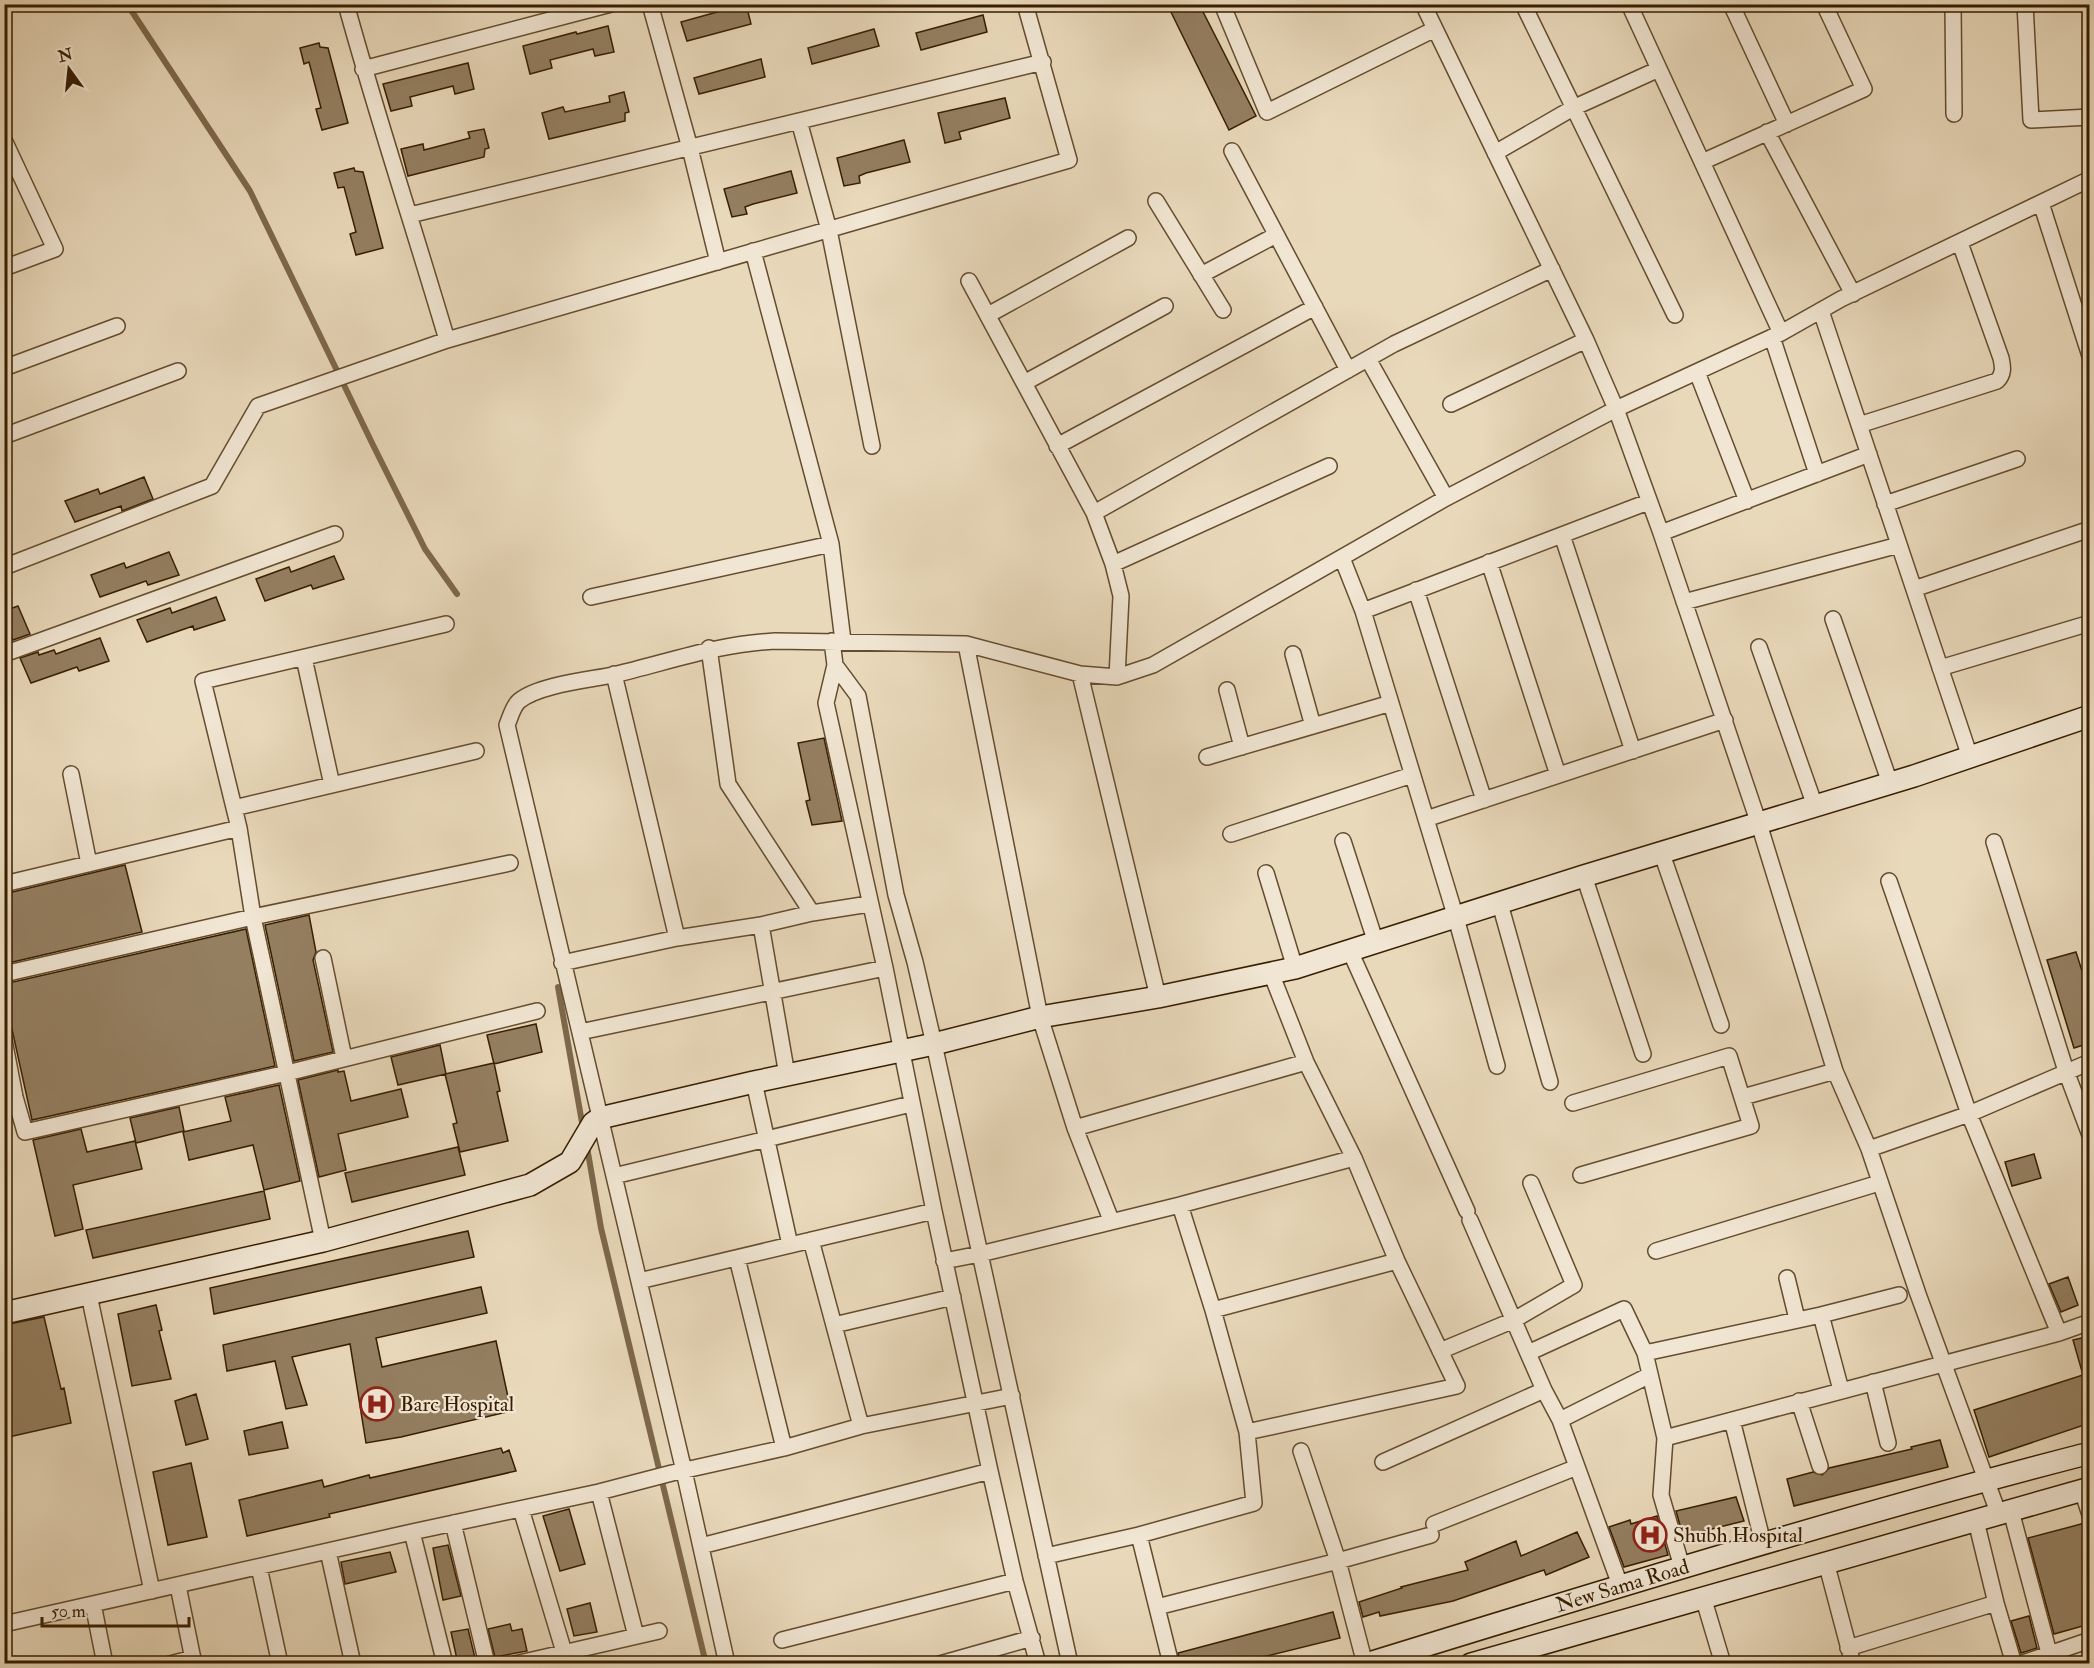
<svg xmlns="http://www.w3.org/2000/svg" width="2094" height="1668" font-family="'IM FELL Double Pica',serif">
<style>
.lines{fill:none;stroke-linecap:round;stroke-linejoin:round}
.stream{stroke:#7d684a;stroke-width:6}
.building{fill:#947f61;stroke:#371e00;stroke-width:1.5}
.street-casing{stroke:#644d2f;stroke-width:18}
.secondary-casing{stroke:#371e00;stroke-width:24}
.street{stroke:#f1e6d3;stroke-width:15}
.secondary{stroke:#f1e6d3;stroke-width:21}
.labels{text-anchor:middle;stroke-width:4.5;stroke-linejoin:round;paint-order:stroke}
.poi-label{font-size:21px;fill:#371e00;stroke:#f1e6d3;text-anchor:start}
.street-label{font-size:21px;fill:#371e00;stroke:#f1e6d3}
</style>
<rect width="100%" height="100%" fill="#e9d9bb"/>
<filter id="stains"><feTurbulence type="fractalNoise" baseFrequency=".00333" numOctaves="4"/><feColorMatrix values="0 0 0 0 .2 0 0 0 0 .09 0 0 0 0 .02 0 0 0 .5 -.17"/></filter>
<radialGradient id="worn" r=".72"><stop offset=".6" stop-color="#630" stop-opacity="0"/><stop offset="1" stop-color="#630" stop-opacity=".3"/></radialGradient>
<g class="lines">
<!-- stream -->
<path class="stream" d="M 127,4 L 250,191 L 373,445 L 425,549 L 457,594
M 558,987 L 583,1128
M 587,1147 L 601,1228 L 706,1664"/>
</g>
<!-- building -->
<path class="building" d="M 746,4 L 751,24 L 687,41 L 681,22 Z
M 1167,4 L 1199,4 L 1256,116 L 1229,130 Z
M 983,15 L 987,32 L 921,50 L 916,33 Z
M 608,26 L 614,52 L 595,56 L 593,49 L 550,60 L 552,68 L 530,74 L 523,46 L 576,32 L 577,34 Z
M 874,29 L 879,46 L 812,64 L 808,48 Z
M 319,43 L 320,47 L 328,48 L 348,123 L 322,130 L 316,109 L 321,108 L 309,62 L 304,64 L 300,48 Z
M 761,59 L 765,77 L 699,94 L 694,78 Z
M 468,63 L 474,89 L 455,94 L 453,86 L 410,97 L 412,106 L 391,111 L 383,84 Z
M 624,92 L 629,112 L 625,113 L 625,121 L 549,139 L 542,113 L 563,107 L 565,112 L 610,102 L 609,96 Z
M 1005,98 L 1010,118 L 959,132 L 961,139 L 945,143 L 938,113 Z
M 484,129 L 489,148 L 485,149 L 484,157 L 408,176 L 401,149 L 423,144 L 424,150 L 470,138 L 468,132 Z
M 904,140 L 910,162 L 866,173 L 859,176 L 860,183 L 844,186 L 837,158 Z
M 354,168 L 355,171 L 363,172 L 383,248 L 356,255 L 350,234 L 356,232 L 344,187 L 338,188 L 334,173 Z
M 791,171 L 797,193 L 753,204 L 745,207 L 747,214 L 732,217 L 724,189 Z
M 144,477 L 153,499 L 122,511 L 121,506 L 75,522 L 65,501 L 98,489 L 100,494 Z
M 169,552 L 179,575 L 148,585 L 146,581 L 100,597 L 91,575 L 124,563 L 126,568 Z
M 334,556 L 344,579 L 313,589 L 311,585 L 265,601 L 256,579 L 289,567 L 291,572 Z
M 216,597 L 225,620 L 194,630 L 193,626 L 147,642 L 137,620 L 170,608 L 172,613 Z
M 18,606 L 30,634 L 13,640 L 10,635 L 4,637 L 4,611 Z
M 100,638 L 109,661 L 79,671 L 77,667 L 31,683 L 20,658 L 38,652 L 39,655 L 54,650 L 56,654 Z
M 824,738 L 842,821 L 812,825 L 806,801 L 810,800 L 798,743 Z
M 125,865 L 142,932 L 4,964 L 4,894 Z
M 309,915 L 316,952 L 313,960 L 333,1052 L 294,1061 L 265,925 Z
M 246,929 L 275,1066 L 32,1120 L 4,993 L 4,984 Z
M 2076,952 L 2090,996 L 2090,1043 L 2074,1048 L 2047,960 Z
M 536,1024 L 542,1052 L 494,1064 L 487,1035 Z
M 440,1045 L 446,1074 L 398,1085 L 391,1057 Z
M 494,1063 L 500,1091 L 497,1092 L 508,1141 L 460,1152 L 453,1124 L 457,1123 L 445,1074 Z
M 338,1070 L 338,1072 L 344,1071 L 351,1101 L 401,1089 L 408,1117 L 338,1134 L 346,1170 L 319,1177 L 298,1080 Z
M 279,1085 L 300,1181 L 264,1190 L 253,1145 L 189,1160 L 183,1132 L 231,1121 L 225,1097 Z
M 179,1107 L 184,1131 L 136,1143 L 130,1118 Z
M 81,1129 L 87,1152 L 135,1141 L 142,1169 L 73,1185 L 83,1229 L 55,1236 L 33,1140 Z
M 458,1147 L 465,1175 L 352,1202 L 345,1173 Z
M 2034,1154 L 2041,1178 L 2012,1186 L 2005,1162 Z
M 264,1191 L 270,1219 L 93,1258 L 86,1230 Z
M 468,1231 L 474,1257 L 214,1314 L 210,1288 Z
M 2068,1277 L 2078,1305 L 2061,1312 L 2049,1284 Z
M 481,1287 L 487,1313 L 376,1338 L 382,1367 L 496,1341 L 511,1411 L 401,1437 L 366,1443 L 350,1344 L 292,1357 L 307,1405 L 286,1409 L 275,1361 L 227,1371 L 223,1345 Z
M 156,1305 L 162,1330 L 159,1331 L 171,1379 L 132,1386 L 118,1314 Z
M 44,1317 L 61,1389 L 64,1388 L 71,1423 L 4,1438 L 4,1325 Z
M 2090,1336 L 2090,1423 L 1989,1457 L 1974,1410 L 2083,1375 L 2073,1340 Z
M 196,1394 L 208,1439 L 186,1445 L 175,1401 Z
M 282,1422 L 288,1448 L 249,1455 L 244,1431 Z
M 1940,1440 L 1948,1467 L 1794,1506 L 1787,1479 L 1813,1472 L 1822,1475 L 1829,1468 L 1912,1449 L 1911,1447 Z
M 501,1448 L 503,1453 L 509,1450 L 516,1471 L 329,1514 L 330,1517 L 247,1536 L 239,1500 L 322,1480 L 324,1487 L 369,1475 L 370,1478 Z
M 191,1463 L 207,1537 L 168,1545 L 153,1472 Z
M 1736,1497 L 1744,1521 L 1683,1536 L 1676,1511 Z
M 569,1509 L 585,1564 L 560,1571 L 543,1516 Z
M 1657,1516 L 1668,1555 L 1624,1567 L 1609,1527 L 1630,1520 L 1631,1524 Z
M 2085,1523 L 2090,1536 L 2090,1624 L 2054,1634 L 2028,1538 Z
M 1577,1532 L 1589,1557 L 1546,1575 L 1544,1570 L 1453,1601 L 1380,1616 L 1379,1612 L 1363,1617 L 1359,1602 L 1402,1588 L 1401,1587 L 1468,1570 L 1465,1562 L 1516,1541 L 1521,1556 Z
M 448,1545 L 461,1596 L 443,1600 L 433,1548 Z
M 390,1552 L 396,1572 L 345,1584 L 341,1562 Z
M 590,1603 L 597,1632 L 574,1636 L 567,1609 Z
M 1333,1612 L 1340,1638 L 1235,1664 L 1180,1664 L 1178,1653 Z
M 2029,1616 L 2037,1648 L 2021,1653 L 2011,1621 Z
M 510,1624 L 512,1631 L 522,1629 L 527,1651 L 495,1657 L 488,1629 Z
M 468,1629 L 476,1662 L 458,1664 L 451,1632 Z"/>
<g class="lines">
<!-- street casing -->
<g class="street-casing">
<path id="street" d="M 346,4 C 377,117 414,228 447,340
M 650,4 L 690,148 L 718,262
M 1222,4 L 1267,112 L 1435,29
M 1423,4 L 1586,340 L 1616,409 L 1661,533 L 1759,824 L 1835,1071 L 1869,1149 L 1918,1294 L 1999,1515
M 1523,4 L 1675,315
M 1629,4 L 1781,333
M 1731,4 L 1787,124
M 1953,4 L 1954,114
M 2025,4 L 2031,120 L 2090,117
M 363,69 L 611,4
M 799,121 L 829,230 L 872,446
M 1767,132 L 1853,294
M 4,140 L 55,249 L 4,268
M 1232,151 L 1348,370
M 1495,153 L 1573,108 L 1659,69
M 1702,162 L 1864,89 L 1824,4
M 1156,201 L 1223,310
M 2041,203 L 2090,356
M 410,215 L 1043,62
M 753,251 L 831,544 L 843,641
M 1201,275 L 1276,235
M 969,281 L 1094,513 L 1113,564 L 1121,596 L 1117,677
M 1821,311 L 1970,757
M 988,315 L 1128,238
M 1772,337 L 1817,474
M 1368,359 L 1446,498
M 4,368 L 117,326
M 1697,372 L 1747,501
M 1024,383 L 1165,306
M 1451,404 L 1586,340
M 1859,425 L 1997,381 C 2004,374 2003,367 2001,358 L 1960,243
M 4,436 L 178,371
M 1057,446 L 1315,307
M 1885,504 L 2017,459
M 1094,513 L 1394,344 L 1552,269
M 1661,533 L 1869,454
M 1562,535 L 1633,751
M 1342,558 L 1363,611 L 1456,918 L 1497,1066
M 1489,562 L 1558,775
M 1113,564 L 1329,466
M 4,567 L 212,486 L 258,406 L 447,340 L 1069,160 L 1025,4
M 1914,589 L 2090,529
M 1416,590 L 1484,800
M 591,597 L 831,544
M 1684,602 L 1899,545
M 1363,611 L 1648,502
M 1833,619 L 1890,783
M 832,641 L 835,665 L 826,703 L 885,968 L 934,1211 L 990,1471 L 1015,1581 L 1038,1664
M 966,644 L 1040,1017 L 1075,1128 L 1306,1062
M 1759,647 L 1815,806
M 709,648 L 728,784 L 812,913
M 4,654 L 335,534
M 1293,654 L 1313,726
M 304,658 L 332,785
M 835,665 L 858,696 L 896,895 L 915,962 L 934,1044 L 1070,1664
M 1940,668 L 2090,623
M 614,674 L 677,938
M 1080,674 L 1158,997
M 1227,690 L 1242,747
M 1207,757 L 1391,703
M 71,774 L 89,864
M 234,808 L 476,751
M 1426,819 L 1725,720
M 1231,834 L 1412,775
M 1343,841 L 1376,943
M 1994,842 L 2066,1071 L 2090,1135
M 1662,854 L 1721,1025
M 1266,873 L 1295,968
M 1584,876 L 1643,1054
M 1889,881 L 1969,1114 L 2059,1333
M 4,884 L 239,828
M 1500,904 L 1550,1082
M 761,925 L 787,1075
M 1350,951 L 1467,1211
M 323,958 L 344,1058
M 562,963 L 677,938 L 761,925 L 812,913 L 869,904
M 4,974 L 253,917 L 510,863
M 580,1032 L 885,968
M 4,1040 L 15,1097 L 25,1132 L 287,1073 L 537,1011
M 754,1082 L 790,1245
M 1743,1097 L 1835,1071
M 1573,1103 L 1729,1056 L 1751,1126 L 1581,1175
M 1075,1128 L 1111,1220
M 1869,1149 L 1969,1114 L 2090,1062
M 614,1176 L 911,1104
M 1470,1220 L 1544,1390 L 1560,1420 L 1620,1585
M 811,1240 L 861,1426
M 323,1241 L 253,917 L 239,828 L 203,681 L 446,624
M 1656,1251 L 1879,1183
M 737,1258 L 784,1448
M 944,1261 L 980,1254 L 1180,1205 L 1354,1158
M 1787,1278 L 1797,1319
M 639,1281 L 934,1211
M 89,1295 L 152,1591
M 1213,1310 L 1397,1261
M 1821,1315 L 1841,1390
M 834,1325 L 953,1297
M 1440,1351 L 1514,1320 L 1574,1285 L 1531,1183
M 1528,1353 L 1624,1309 L 1645,1353 L 1665,1438 L 1661,1495 L 1682,1567
M 1645,1353 L 1821,1315 L 1899,1295
M 1873,1382 L 1888,1443
M 1799,1401 L 1820,1466
M 1560,1420 L 1650,1375
M 1732,1420 L 1760,1531
M 1247,1432 L 1457,1386 L 1397,1261 L 1354,1158 L 1306,1062 L 1271,973
M 1665,1438 L 2059,1333 L 2090,1322
M 1301,1451 L 1338,1561 L 1365,1664
M 1383,1462 L 1544,1390
M 2082,1490 L 2090,1515
M 599,1492 L 636,1636
M 521,1509 L 564,1652
M 2011,1511 L 2049,1653
M 1976,1521 L 1996,1603 L 2014,1664
M 453,1523 L 487,1664
M 1434,1524 L 1577,1467
M 412,1532 L 445,1664
M 1139,1535 L 1171,1664
M 701,1546 L 990,1471
M 328,1551 L 353,1664
M 1046,1556 L 1139,1535 L 1254,1503 L 1247,1432 L 1213,1310 L 1180,1205
M 1826,1562 L 1853,1664
M 259,1567 L 280,1664
M 178,1586 L 194,1664
M 1703,1597 L 1723,1664
M 93,1604 L 105,1664
M 1157,1607 L 1338,1561 L 1431,1535
M 4,1624 L 412,1532 L 599,1492 L 672,1473 L 784,1448 L 861,1426 L 1012,1396
M 782,1640 L 1015,1581
M 1848,1648 L 1996,1603
M 170,1664 L 193,1658
M 515,1664 L 659,1631
M 727,1664 L 684,1471 L 507,725 C 510,718 513,706 519,701 C 538,685 588,680 613,675 C 669,662 716,644 775,641 L 966,644 L 1080,674 L 1117,677 L 1153,665 L 1446,498 L 1616,409 L 1781,333 L 1841,299 L 2090,179
M 940,1664 L 1032,1638
M 2020,1664 L 2090,1640"/>
</g>
<!-- secondary casing -->
<g class="secondary-casing">
<g id="secondary">
<path d="M 4,1313 L 323,1241 L 530,1185 L 570,1162 L 593,1123 L 600,1118 L 754,1082 L 934,1044 L 1040,1017 L 1158,997 L 1295,968 L 1584,876 L 1914,776 L 2090,716"/>
<path id="s1" d="M 1366,1664 C 1606,1590 1846,1516 2090,1453"/>
<path d="M 1471,1664 L 2090,1488"/>
</g>
</g>
<!-- street -->
<use href="#street" class="street"/>
<!-- secondary -->
<use href="#secondary" class="secondary"/>
</g>
<!-- icons -->
<defs>
<g id="hospital-ring" transform="scale(1.725)"><circle r="9.5" fill="#f1e6d3" stroke="#8f2418" stroke-width="1.5"/><path d="M-5-5h3v3.5h4V-5h3V5h-3V1.5h-4V5h-3Z" fill="#8f2418"/></g>
</defs>
<g fill-rule="evenodd">
<use href="#hospital-ring" x="377" y="1404"/>
<use href="#hospital-ring" x="1650" y="1535"/>
</g>
<g class="labels">
<!-- poi labels -->
<g class="poi-label">
<text x="400" y="1411">Barc Hospital</text>
<text x="1673" y="1542">Shubh Hospital</text>
</g>
<!-- street labels -->
<g class="street-label">
<text dy="7" stroke="none"><textPath href="#s1" startOffset="268">New Sama Road</textPath></text>
</g>
</g>
<!-- margin -->
<rect width="2094" height="1668" fill="none" stroke="#e9d9bb" stroke-width="24"/>
<rect x="6" y="6" width="2082" height="1656" fill="none" stroke="#371e00" stroke-width="3"/>
<rect x="12" y="12" width="2070" height="1644" fill="none" stroke="#371e00" stroke-width="1.5"/>
<!-- north arrow -->
<g transform="translate(69 69) rotate(345)" stroke="#f1e6d3" stroke-width="4.5" paint-order="stroke">
<path d="M0-4.5L10 22L0 15L-10 22Z" fill="#371e00"/>
<text y="-9" font-size="16" font-weight="bold" text-anchor="middle" fill="#371e00">N</text>
</g>
<!-- scale -->
<path d="M42 1617v9h147v-9" fill="none" stroke="#371e00" stroke-width="3"/>
<text x="51" y="1617" font-size="18" fill="#371e00" stroke="#f1e6d3" stroke-width="4.5" paint-order="stroke">50 m</text>
<rect width="100%" height="100%" filter="url(#stains)"/>
<rect width="100%" height="100%" fill="url(#worn)"/>
</svg>
